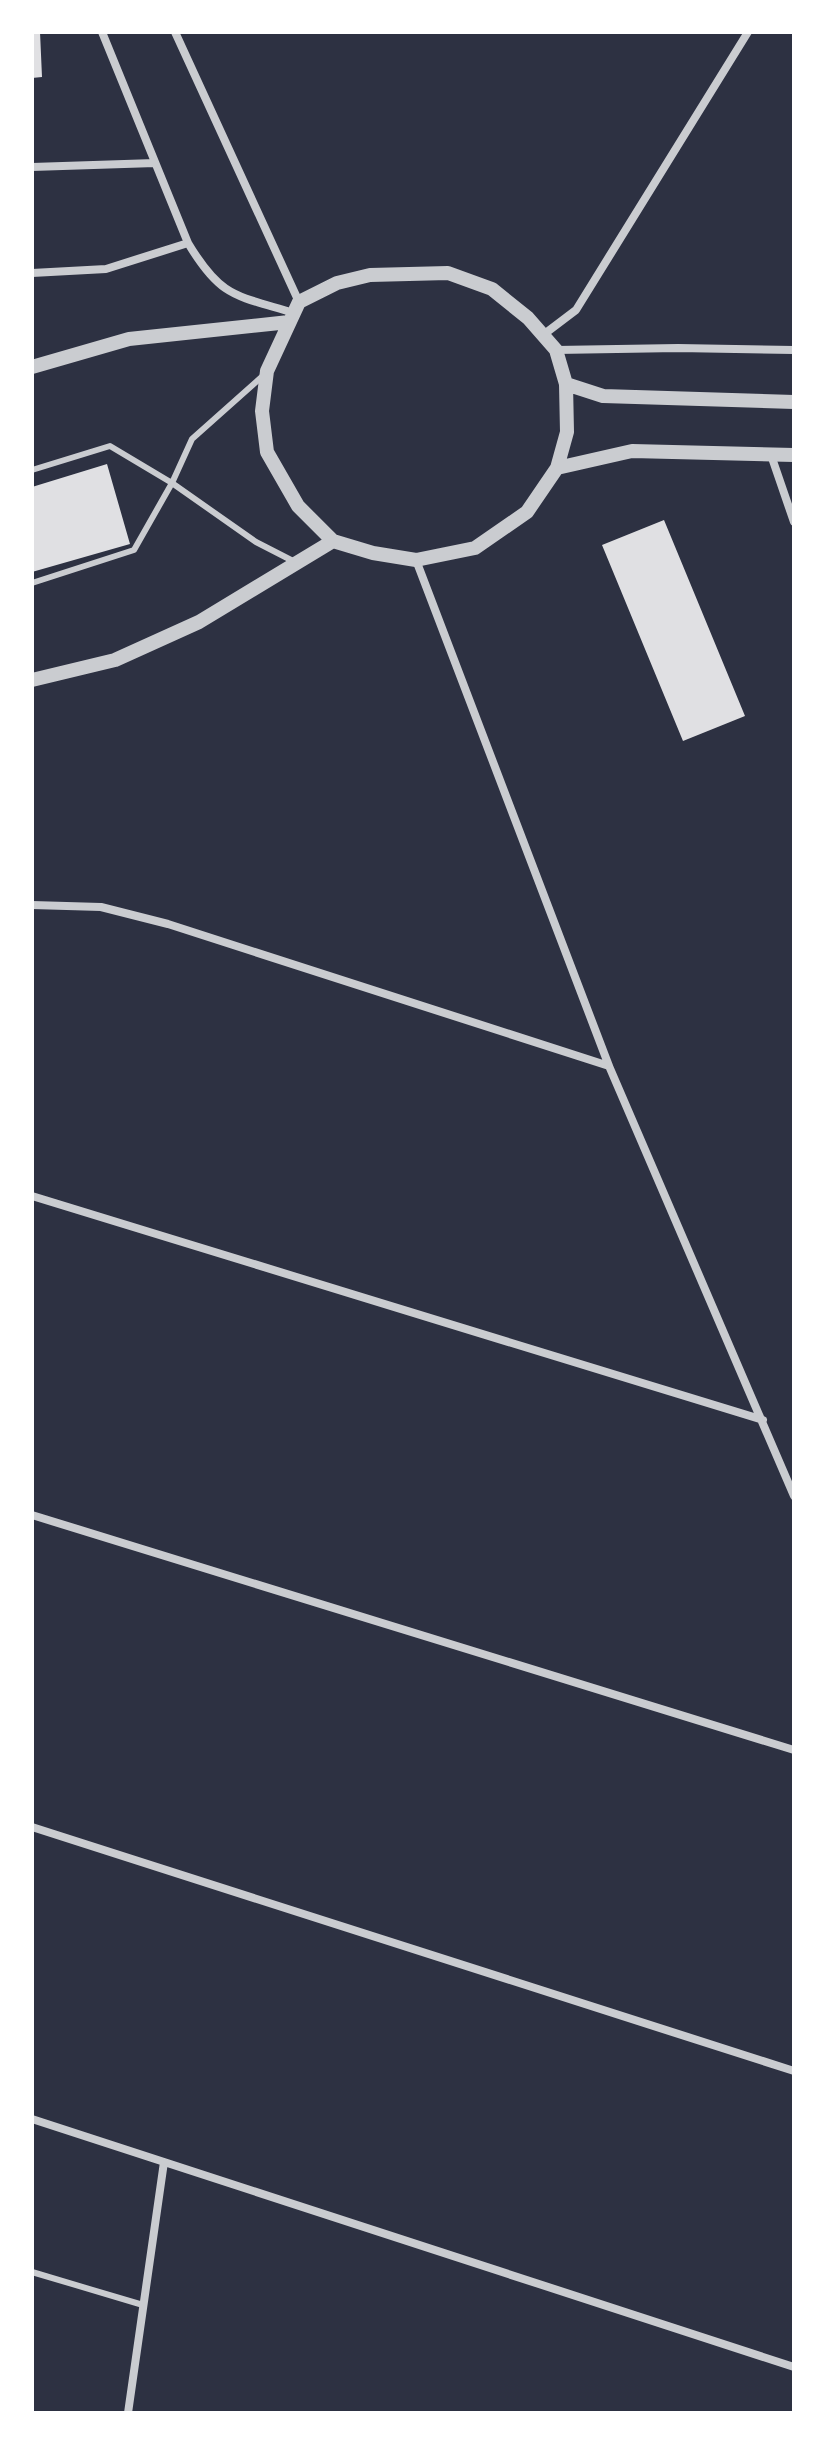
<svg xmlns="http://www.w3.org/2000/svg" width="826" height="2445" font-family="'DejaVu Sans',sans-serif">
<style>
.building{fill:#e0e0e3}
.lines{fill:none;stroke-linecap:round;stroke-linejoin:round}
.service{stroke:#caccd0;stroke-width:6}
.minor{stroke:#caccd0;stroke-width:8}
.tertiary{stroke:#caccd0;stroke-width:14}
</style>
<rect width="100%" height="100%" fill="#2d3142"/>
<!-- building -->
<path class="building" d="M 32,32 L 40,32 L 42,77 L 32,78 Z
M 107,464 L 130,544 L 32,572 L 32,487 Z
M 664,520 L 745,716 L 683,741 L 602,545 Z"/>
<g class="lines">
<!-- service -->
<path class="service" d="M 32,470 L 110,446 L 172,483 L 256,542 L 295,562
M 32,583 L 134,550 L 172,483 L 192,439 L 265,374
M 32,2272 L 143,2305"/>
<!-- minor -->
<path class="minor" d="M 175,32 L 299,302
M 32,167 L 155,163
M 188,243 C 221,298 235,295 294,313
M 32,273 L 106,269 L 188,243 L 102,32
M 543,335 L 576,310 L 748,32
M 556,350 L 678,348 L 794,350
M 771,455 L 794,522
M 416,560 L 609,1066 L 794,1496
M 32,905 L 101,907 L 168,924 L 609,1066
M 32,1196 L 763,1420
M 32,1515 L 794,1750
M 32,1827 L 794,2071
M 32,2119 L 794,2367
M 128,2413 L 164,2162"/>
<!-- tertiary -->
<path class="tertiary" d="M 448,273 L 492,289 L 528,318 L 556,350 L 566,384 L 567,432 L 557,468 L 527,512 L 475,548 L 416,560 L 373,553 L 333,541 L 298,506 L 267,452 L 262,411 L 267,371 L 299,302 L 337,283 L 370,275 Z
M 32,367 L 129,339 L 289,322
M 566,384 L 603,396 L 794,402
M 557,468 L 632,451 L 794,455
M 32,680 L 115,660 L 199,622 L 333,541"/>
</g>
<!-- border -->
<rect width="826" height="2445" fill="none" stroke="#ffffff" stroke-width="68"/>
</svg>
